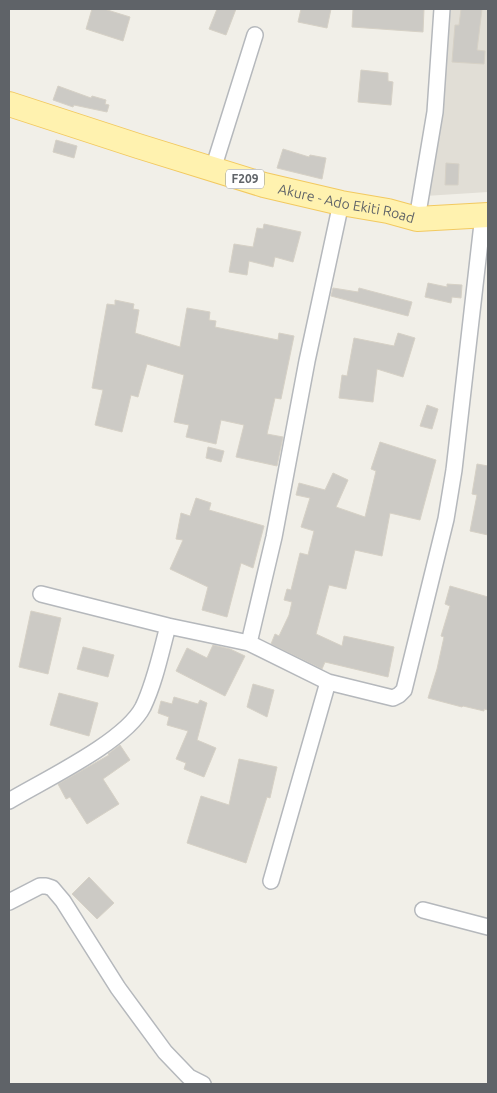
<svg xmlns="http://www.w3.org/2000/svg" width="497" height="1093" font-family="Ubuntu,sans-serif">
<style>
.education{fill:#e1ded6}
.building{fill:#cccac5;stroke:#d6d1c6}
.lines{fill:none;stroke-linecap:round;stroke-linejoin:round}
.minor-casing{stroke:#b5b8bc;stroke-width:18}
.primary-casing{stroke:#f2c960;stroke-width:26}
.minor{stroke:#fff;stroke-width:15}
.primary{stroke:#fff2af;stroke-width:24}
.labels{text-anchor:middle;stroke-width:4;stroke-linejoin:round;paint-order:stroke}
.shield{fill:#fff;stroke:#8f9295;stroke-width:1}
.shield-label{font-size:12px;font-weight:bold;fill:#5f6368}
.street-label{font-size:14px;fill:#5f6368;stroke:#fff}
</style>
<rect width="100%" height="100%" fill="#f1efe8"/>
<!-- education -->
<path class="education" d="M 451,9 L 488,9 L 488,192 L 425,196 Z"/>
<!-- building -->
<path class="building" d="M 92,9 L 104,9 L 130,17 L 123,41 L 86,29 Z
M 217,9 L 236,9 L 226,35 L 209,29 Z
M 301,9 L 331,9 L 327,28 L 298,22 Z
M 353,9 L 424,9 L 423,32 L 352,27 Z
M 461,9 L 482,9 L 477,50 L 485,51 L 484,64 L 452,62 L 455,25 L 459,25 Z
M 361,70 L 388,73 L 388,81 L 393,82 L 391,105 L 358,102 Z
M 58,86 L 91,98 L 92,96 L 106,100 L 105,104 L 109,105 L 107,112 L 74,105 L 73,107 L 53,100 Z
M 56,140 L 77,146 L 74,158 L 53,152 Z
M 283,149 L 309,157 L 310,155 L 326,158 L 322,179 L 277,168 Z
M 446,163 L 459,164 L 458,185 L 445,185 Z
M 264,224 L 301,232 L 293,262 L 275,257 L 273,267 L 249,261 L 247,275 L 229,272 L 234,244 L 253,247 L 257,228 L 263,229 Z
M 428,283 L 447,287 L 447,284 L 462,285 L 461,298 L 452,297 L 451,303 L 425,297 Z
M 333,288 L 358,292 L 359,288 L 412,302 L 408,316 L 331,296 Z
M 115,300 L 134,304 L 133,309 L 139,310 L 135,333 L 180,347 L 187,308 L 210,312 L 209,320 L 216,321 L 215,327 L 278,340 L 279,333 L 294,336 L 281,399 L 275,398 L 267,434 L 283,437 L 277,466 L 236,457 L 244,425 L 221,420 L 216,444 L 186,437 L 189,425 L 174,422 L 184,375 L 147,364 L 138,397 L 131,395 L 122,432 L 95,425 L 103,390 L 92,388 L 107,304 L 115,305 Z
M 398,333 L 415,338 L 403,377 L 377,369 L 373,402 L 339,398 L 342,375 L 347,376 L 354,338 L 394,346 Z
M 427,405 L 438,409 L 432,429 L 420,426 Z
M 380,442 L 436,460 L 420,520 L 390,513 L 382,556 L 355,550 L 346,589 L 329,585 L 316,634 L 342,646 L 344,636 L 394,647 L 388,677 L 325,662 L 322,669 L 271,644 L 275,634 L 279,636 L 289,615 L 292,602 L 284,600 L 287,589 L 291,590 L 300,553 L 308,555 L 314,531 L 301,527 L 310,498 L 296,495 L 299,483 L 325,490 L 333,473 L 348,480 L 336,507 L 365,517 L 376,471 L 371,469 Z
M 208,447 L 224,451 L 221,462 L 206,458 Z
M 477,464 L 488,466 L 488,535 L 470,531 L 477,495 L 472,494 Z
M 196,498 L 211,503 L 209,510 L 264,526 L 253,568 L 241,563 L 227,617 L 202,610 L 208,587 L 170,569 L 183,540 L 176,539 L 181,513 L 190,516 Z
M 450,586 L 488,597 L 488,710 L 484,709 L 484,711 L 463,706 L 462,707 L 428,698 L 437,669 L 444,637 L 441,636 L 450,606 L 445,604 Z
M 31,611 L 61,618 L 48,674 L 19,667 Z
M 213,645 L 230,649 L 245,656 L 225,696 L 176,671 L 187,648 L 207,658 Z
M 83,647 L 114,655 L 108,677 L 77,669 Z
M 253,684 L 274,690 L 267,717 L 247,707 Z
M 59,693 L 98,703 L 89,736 L 50,725 Z
M 174,697 L 198,704 L 200,700 L 207,703 L 197,740 L 216,748 L 204,777 L 184,769 L 186,763 L 176,759 L 188,731 L 167,725 L 169,717 L 158,713 L 161,701 L 172,704 Z
M 120,745 L 130,760 L 103,779 L 119,804 L 87,824 L 70,797 L 66,799 L 58,784 L 109,755 L 108,754 Z
M 239,759 L 277,767 L 270,798 L 267,797 L 246,863 L 187,843 L 201,796 L 229,805 Z
M 89,877 L 114,903 L 97,919 L 72,894 Z"/>
<g class="lines">
<!-- minor casing -->
<g class="minor-casing">
<path id="minor" d="M 213,169 L 255,35
M 417,219 L 435,112 L 442,9
M 41,594 L 168,626
M 249,643 L 274,537 L 307,361 L 341,203
M 9,801 C 44,780 125,742 143,707 C 155,682 161,652 168,626 L 249,643 L 328,682 L 393,698 L 399,695 L 404,690 L 446,519 L 454,470 L 483,215
M 271,881 L 328,682
M 9,902 L 40,886 L 46,886 L 52,888 L 63,901 L 118,988 L 165,1052 L 189,1077 L 203,1084
M 423,910 L 488,927"/>
</g>
<!-- primary casing -->
<g class="primary-casing">
<g id="primary">
<path id="s1" d="M 9,104 L 138,146 L 264,185 L 341,203 L 388,211 L 417,219 L 488,215"/>
</g>
</g>
<!-- minor -->
<use href="#minor" class="minor"/>
<!-- primary -->
<use href="#primary" class="primary"/>
</g>
<g class="labels">
<!-- shield labels -->
<rect class="shield" x="226" y="169.5" width="38" height="19" rx="4"/>
<g class="shield-label">
<text x="245" y="183">F209</text>
</g>
<!-- street labels -->
<g class="street-label">
<text dy="5" stroke="none"><textPath href="#s1" startOffset="352">Akure - Ado Ekiti Road</textPath></text>
</g>
</g>
<!-- border -->
<rect width="497" height="1093" fill="none" stroke="#5f6368" stroke-width="20"/>
</svg>
